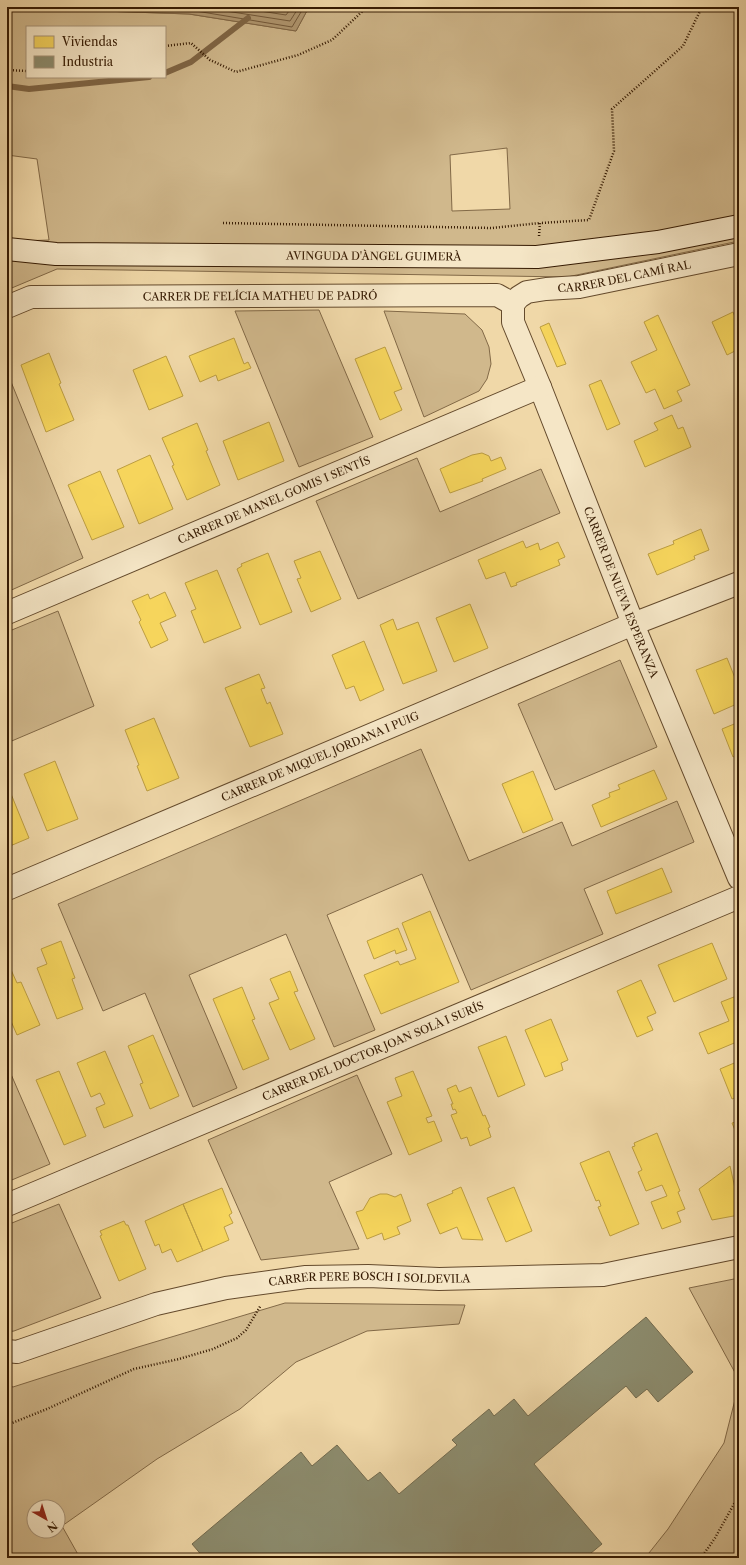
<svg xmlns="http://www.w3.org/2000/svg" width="746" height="1565" font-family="'Libre Caslon Text',serif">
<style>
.green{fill:#d0b88c;stroke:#826947;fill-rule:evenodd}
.water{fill:#b09770;stroke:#7f6544}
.homes{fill:#f6d55c;stroke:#bc9d41}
.industry{fill:#8c8c6e;stroke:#726a4e}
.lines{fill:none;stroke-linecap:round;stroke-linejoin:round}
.shore{stroke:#725839;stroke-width:1}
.stream{stroke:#7f6544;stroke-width:6}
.street-casing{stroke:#644a2c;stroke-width:24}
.secondary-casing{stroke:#351a02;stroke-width:24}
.path{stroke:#351a02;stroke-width:2.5;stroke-dasharray:1 2;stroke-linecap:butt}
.street{stroke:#f5e6c6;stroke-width:22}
.secondary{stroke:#f5e6c6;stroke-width:22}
.labels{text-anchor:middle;stroke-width:4;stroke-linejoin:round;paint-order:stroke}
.street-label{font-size:11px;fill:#351a02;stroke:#f5e6c6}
</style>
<rect width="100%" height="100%" fill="#f0d8a8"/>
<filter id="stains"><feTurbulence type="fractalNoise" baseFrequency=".005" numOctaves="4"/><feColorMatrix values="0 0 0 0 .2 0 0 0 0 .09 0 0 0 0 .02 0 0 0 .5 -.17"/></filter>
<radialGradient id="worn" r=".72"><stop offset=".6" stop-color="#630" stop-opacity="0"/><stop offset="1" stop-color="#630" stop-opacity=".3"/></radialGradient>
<!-- green -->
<path class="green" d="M 7,7 L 89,7 L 102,11 L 189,14 L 296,31 L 309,7 L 739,7 L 739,241 L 567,277 L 57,269 L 7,290 L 7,239 L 21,241 L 49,240 L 37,159 L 7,155 ZM 27,27 L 165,27 L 165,77 L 27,77 ZM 507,148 L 510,209 L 452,211 L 450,155 Z
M 319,310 L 373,437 L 299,467 L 235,311 Z
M 384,311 L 465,314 L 482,330 L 489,347 L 491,364 L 487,379 L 479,391 L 424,417 Z
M 7,372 L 83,558 L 7,592 Z
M 417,458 L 440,512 L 541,469 L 560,513 L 358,599 L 316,501 Z
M 58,611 L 94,706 L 7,743 L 7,632 Z
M 620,660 L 657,747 L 555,790 L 518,704 Z
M 421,749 L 469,861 L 562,822 L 572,846 L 677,801 L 694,842 L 584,889 L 603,934 L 471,990 L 422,874 L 327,915 L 375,1030 L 334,1047 L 286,934 L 189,975 L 237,1088 L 193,1107 L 145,993 L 103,1011 L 58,904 Z
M 7,1065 L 50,1164 L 7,1182 Z
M 357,1075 L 392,1154 L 329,1182 L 359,1249 L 261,1260 L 208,1140 Z
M 59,1204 L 101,1298 L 14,1331 L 7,1332 L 7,1225 Z
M 739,1278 L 739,1380 L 689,1288 Z
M 285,1303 L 465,1305 L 459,1324 L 367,1331 L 296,1362 L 240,1409 L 157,1459 L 62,1526 L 80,1558 L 7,1558 L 7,1385 L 13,1387 L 138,1347 ZM 34,1507 L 58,1507 L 58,1531 L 34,1531 Z
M 739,1384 L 739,1558 L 645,1558 L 668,1529 L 724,1443 Z"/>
<!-- water -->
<path class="water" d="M 89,7 L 309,7 L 296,31 L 189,14 L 102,11 Z"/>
<!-- homes -->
<path class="homes" d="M 733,312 L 735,317 L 739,315 L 739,349 L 727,355 L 712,322 Z
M 658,315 L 690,385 L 677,391 L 682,401 L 664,409 L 655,389 L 646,393 L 631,362 L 657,350 L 644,322 Z
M 549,323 L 566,364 L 557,367 L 540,327 Z
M 234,338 L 244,364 L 248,362 L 251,368 L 218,381 L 216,375 L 200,382 L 189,356 Z
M 385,347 L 402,389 L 394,392 L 402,410 L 380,420 L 355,359 Z
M 49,353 L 61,383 L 59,384 L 74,420 L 46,432 L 21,365 Z
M 166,356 L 183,396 L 149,410 L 133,370 Z
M 601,380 L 620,424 L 607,430 L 589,385 Z
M 672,415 L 678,429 L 683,427 L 691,447 L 645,467 L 634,441 L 658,430 L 654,423 Z
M 269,422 L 284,461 L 238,480 L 223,441 Z
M 197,423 L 208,450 L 206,451 L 220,485 L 187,500 L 172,466 L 174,465 L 162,438 Z
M 482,453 L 489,456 L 491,461 L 501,457 L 506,469 L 482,479 L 483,481 L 450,493 L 440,469 L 472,455 Z
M 150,455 L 173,509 L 139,524 L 117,470 Z
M 100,471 L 124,527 L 92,540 L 68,485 Z
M 701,529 L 709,550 L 694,556 L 695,559 L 657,575 L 648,554 L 674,544 L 673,541 Z
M 523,541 L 526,548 L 538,543 L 540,550 L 558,542 L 565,557 L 558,560 L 560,565 L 516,583 L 517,585 L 511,587 L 505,572 L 486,579 L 478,560 Z
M 320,551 L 341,599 L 311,612 L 297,579 L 301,578 L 294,561 Z
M 268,553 L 292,612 L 260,625 L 237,569 L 242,566 L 241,564 Z
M 217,570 L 241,628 L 204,643 L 191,611 L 196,609 L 185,583 Z
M 165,592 L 176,616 L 160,623 L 168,640 L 151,648 L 139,622 L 141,620 L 132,601 L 148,594 L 150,599 Z
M 470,604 L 488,648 L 454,662 L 436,618 Z
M 393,619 L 397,630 L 418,622 L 437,671 L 403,684 L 380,625 Z
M 364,641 L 384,690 L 360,701 L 354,686 L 346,689 L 332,655 Z
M 727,658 L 739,688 L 739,703 L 714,714 L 696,670 Z
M 259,674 L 265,688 L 261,689 L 267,704 L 270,702 L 283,734 L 250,747 L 225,688 Z
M 154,718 L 179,778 L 147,791 L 137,766 L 139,765 L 125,730 Z
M 739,722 L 739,754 L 733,757 L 722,729 Z
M 55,761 L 78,819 L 47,831 L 24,774 Z
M 654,770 L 667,799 L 601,827 L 592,805 L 610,797 L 609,793 L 620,789 L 618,785 Z
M 533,771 L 553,820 L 523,833 L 502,784 Z
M 7,789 L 9,789 L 29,838 L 10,846 L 7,838 Z
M 662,868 L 672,892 L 616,914 L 607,891 Z
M 430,911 L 459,982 L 381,1014 L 364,975 L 398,961 L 400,965 L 416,959 L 402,923 Z
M 398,928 L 407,950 L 396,954 L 395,950 L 374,959 L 367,941 Z
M 61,941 L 75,978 L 72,979 L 83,1009 L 57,1019 L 37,968 L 47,964 L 41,949 Z
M 712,943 L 727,979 L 674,1002 L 658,965 Z
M 7,961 L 17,983 L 21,982 L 40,1025 L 17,1035 L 7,1012 Z
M 290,971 L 298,991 L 294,992 L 315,1039 L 290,1050 L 269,1003 L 279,999 L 270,979 Z
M 641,980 L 656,1013 L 647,1017 L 653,1030 L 637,1037 L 617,991 Z
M 242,987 L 255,1019 L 252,1020 L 269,1059 L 243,1070 L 213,999 Z
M 739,995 L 739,1041 L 708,1054 L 699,1033 L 729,1021 L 721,1002 Z
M 551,1019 L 568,1060 L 561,1063 L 563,1070 L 545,1077 L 525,1030 Z
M 153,1035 L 179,1096 L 150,1109 L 140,1084 L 143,1083 L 128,1046 Z
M 506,1036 L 525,1085 L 498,1097 L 478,1047 Z
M 105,1051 L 133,1116 L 104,1128 L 96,1108 L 105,1104 L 100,1093 L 91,1097 L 77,1063 Z
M 739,1061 L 739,1096 L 732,1099 L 720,1069 Z
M 59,1071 L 86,1136 L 64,1145 L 36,1080 Z
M 413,1071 L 432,1116 L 426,1118 L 428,1123 L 434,1121 L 442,1141 L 409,1155 L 387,1102 L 402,1096 L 395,1078 Z
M 456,1085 L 459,1092 L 471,1087 L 483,1116 L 485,1115 L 490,1127 L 488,1128 L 491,1137 L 470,1146 L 467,1137 L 461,1139 L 451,1115 L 457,1113 L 455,1109 L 453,1110 L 451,1104 L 453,1104 L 447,1089 Z
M 739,1121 L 739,1140 L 732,1123 Z
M 657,1133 L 680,1191 L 678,1192 L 685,1209 L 677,1212 L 681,1222 L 662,1229 L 651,1202 L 667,1196 L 662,1185 L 646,1191 L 638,1172 L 642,1170 L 632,1147 L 635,1146 L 634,1143 Z
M 609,1151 L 639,1224 L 610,1236 L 598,1207 L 601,1206 L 599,1200 L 596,1201 L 580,1163 Z
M 730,1166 L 739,1206 L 739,1215 L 712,1220 L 699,1189 Z
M 461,1187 L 483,1240 L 462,1239 L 457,1227 L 440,1234 L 427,1204 L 453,1193 L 452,1191 Z
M 514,1187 L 532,1231 L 506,1242 L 487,1198 Z
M 222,1188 L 232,1213 L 229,1215 L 233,1223 L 224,1227 L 229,1240 L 203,1251 L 183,1204 Z
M 380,1194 L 387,1194 L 395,1197 L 401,1194 L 411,1221 L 397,1227 L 400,1234 L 384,1240 L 382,1233 L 367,1239 L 356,1212 L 363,1210 L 370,1198 Z
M 183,1204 L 203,1251 L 177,1262 L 171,1249 L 162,1253 L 159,1244 L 155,1246 L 145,1221 Z
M 124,1221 L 126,1225 L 128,1225 L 146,1269 L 119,1281 L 100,1236 L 102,1235 L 100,1231 Z"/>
<!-- industry -->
<path class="industry" d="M 646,1317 L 693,1372 L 658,1402 L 647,1389 L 636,1398 L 626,1386 L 534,1464 L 602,1544 L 585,1558 L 204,1558 L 192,1544 L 301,1452 L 312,1466 L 337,1445 L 368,1481 L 380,1472 L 399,1494 L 457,1445 L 452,1440 L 489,1409 L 494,1416 L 514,1399 L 528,1416 Z"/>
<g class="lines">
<!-- shore -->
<path class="shore" d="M 107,7 L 190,10 L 292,27 L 304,7
M 200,7 L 290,21 L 299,7
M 234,7 L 286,15 L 292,7"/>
<!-- stream -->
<path class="stream" d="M 165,73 L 191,62 L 248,18
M 7,86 L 29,89 L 149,77"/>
<!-- street casing -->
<g class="street-casing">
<g id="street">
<path id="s1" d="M 513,304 L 513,322 L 540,387 L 637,634 L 739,878"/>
<path id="s2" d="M 513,304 L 519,297 L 527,292 L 546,289 L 579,287 L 739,254"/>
<path id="s3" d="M 7,307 L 31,297 L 497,295 L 513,304"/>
<path id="s4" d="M 7,613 L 540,387"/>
<path id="s5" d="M 7,889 L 633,624 L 739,583"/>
<path id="s6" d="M 7,1205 L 739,897"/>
<path id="s7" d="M 7,1351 L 17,1352 L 156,1304 L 226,1288 L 306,1277 L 368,1276 L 439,1279 L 603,1275 L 739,1247"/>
</g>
</g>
<!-- secondary casing -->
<g class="secondary-casing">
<g id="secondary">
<path id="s8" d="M 7,249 L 56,254 L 537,257 L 658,242 L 739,226"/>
</g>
</g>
<!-- path -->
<path class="path" d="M 165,46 L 191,43 L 210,60 L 236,72 L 298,55 L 332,40 L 367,7
M 7,70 L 27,71
M 223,223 L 492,228 L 540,223
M 539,236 L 540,223 L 589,220 L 614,151 L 612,109 L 683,46 L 702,7
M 7,1425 L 47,1409 L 134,1369 L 179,1359 L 213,1349 L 237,1338 L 246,1330 L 261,1305
M 701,1558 L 715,1538 L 739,1495"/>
<!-- street -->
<use href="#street" class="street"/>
<!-- secondary -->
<use href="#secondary" class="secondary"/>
</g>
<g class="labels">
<!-- street labels -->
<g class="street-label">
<text dy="4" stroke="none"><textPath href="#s8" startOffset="367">AVINGUDA D'ÀNGEL GUIMERÀ</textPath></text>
<text dy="4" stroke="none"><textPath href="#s2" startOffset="117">CARRER DEL CAMÍ RAL</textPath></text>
<text dy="4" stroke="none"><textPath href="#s3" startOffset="255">CARRER DE FELÍCIA MATHEU DE PADRÓ</textPath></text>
<text dy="4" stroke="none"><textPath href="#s4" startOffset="290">CARRER DE MANEL GOMIS I SENTÍS</textPath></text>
<text dy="4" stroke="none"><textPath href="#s1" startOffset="309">CARRER DE NUEVA ESPERANZA</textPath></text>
<text dy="4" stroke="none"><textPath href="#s5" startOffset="340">CARRER DE MIQUEL JORDANA I PUIG</textPath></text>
<text dy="4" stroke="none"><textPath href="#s6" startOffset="397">CARRER DEL DOCTOR JOAN SOLÀ I SURÍS</textPath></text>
<text dy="4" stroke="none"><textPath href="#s7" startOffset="373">CARRER PERE BOSCH I SOLDEVILA</textPath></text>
</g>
</g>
<!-- margin -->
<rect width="746" height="1565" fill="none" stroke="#f0d8a8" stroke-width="24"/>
<rect x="8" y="8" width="730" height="1549" fill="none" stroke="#351a02" stroke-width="2"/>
<rect x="12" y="12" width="722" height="1541" fill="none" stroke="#351a02"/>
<!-- legend -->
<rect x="26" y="26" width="140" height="52" fill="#f5e6c6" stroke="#a89478"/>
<rect x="34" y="36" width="20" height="12" fill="#f6d55c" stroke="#a89478"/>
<text x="62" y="46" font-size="12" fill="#351a02">Viviendas</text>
<rect x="34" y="56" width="20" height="12" fill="#8c8c6e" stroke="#a89478"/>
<text x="62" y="66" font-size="12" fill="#351a02">Industria</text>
<!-- north arrow -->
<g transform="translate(46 1519) rotate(141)"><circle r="19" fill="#f5e6c6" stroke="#a89478"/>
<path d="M0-3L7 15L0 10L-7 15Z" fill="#8f2418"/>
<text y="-6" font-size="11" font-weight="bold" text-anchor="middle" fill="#351a02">N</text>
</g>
<rect width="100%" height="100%" filter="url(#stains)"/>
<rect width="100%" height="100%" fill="url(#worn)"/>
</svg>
